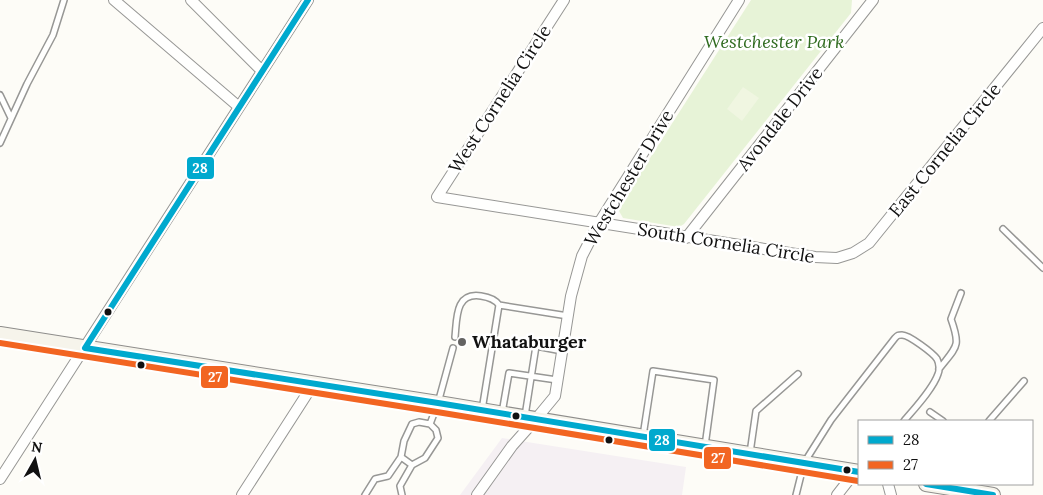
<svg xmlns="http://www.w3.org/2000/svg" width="1043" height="495" font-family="Lora,serif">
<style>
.industrial{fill:#f5f0f3}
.green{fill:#e7f3d7}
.pitch{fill:#f0f6e1}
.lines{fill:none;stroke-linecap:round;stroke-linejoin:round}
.service-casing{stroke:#979795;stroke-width:8}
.minor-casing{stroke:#979795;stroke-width:12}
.secondary-casing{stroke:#8e8d8b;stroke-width:16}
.service{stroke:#fffffe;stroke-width:5}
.minor{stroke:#fffffe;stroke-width:10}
.secondary{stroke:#f6f4eb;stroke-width:14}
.bus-1-casing{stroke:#fff;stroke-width:10}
.bus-2-casing{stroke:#fff;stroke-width:10}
.bus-1{stroke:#00a9ce;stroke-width:6}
.bus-2{stroke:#f26522;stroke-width:6}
.bus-dot{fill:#111;stroke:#fff;stroke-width:2}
.poi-dot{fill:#646362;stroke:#fff;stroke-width:2}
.labels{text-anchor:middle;stroke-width:5;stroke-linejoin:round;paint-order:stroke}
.park-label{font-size:18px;font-style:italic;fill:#2f6b1f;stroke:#fff}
.street-label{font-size:18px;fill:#111;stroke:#fff}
.poi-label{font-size:18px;font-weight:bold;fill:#111;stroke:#fff;text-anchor:start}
.line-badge{stroke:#fff;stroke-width:2}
.badge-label{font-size:14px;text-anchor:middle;font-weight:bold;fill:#fff}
</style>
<rect width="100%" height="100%" fill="#fdfcf7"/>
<!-- industrial -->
<path class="industrial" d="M 502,438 L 686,467 L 682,495 L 460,495 Z"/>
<!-- green -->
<path class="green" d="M 751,0 L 852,0 L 851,13 L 684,224 L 679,227 L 623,218 L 619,211 L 620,205 Z"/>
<!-- pitch -->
<path class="pitch" d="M 743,87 L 759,98 L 742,121 L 727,109 Z"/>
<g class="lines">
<!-- service casing -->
<g class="service-casing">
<path id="service" d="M 0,95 L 11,118
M 0,143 L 27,84 L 53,35 L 64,0
M 1003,229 L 1043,268
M 455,337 C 457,318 455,292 481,296 C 488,297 495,299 499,305
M 939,369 C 957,346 961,347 951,319 L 961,293
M 482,410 L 499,305 L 568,316
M 930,412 L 943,421
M 502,413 L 509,373 L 557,380
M 525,416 L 536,346 L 562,351
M 989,421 L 1024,381
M 430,424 L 436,430 L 438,438 L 425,458 L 412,465 L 401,457 L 404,441 L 412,424 L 419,422 L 430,424 L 438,403 L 453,348
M 643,436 L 653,371 L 714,380 L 705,446
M 750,453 L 756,411 L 798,374
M 365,495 L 375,479 L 388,476 L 401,457
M 402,495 L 400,486 L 412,465
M 796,495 L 804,463 L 831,420 L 895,338 C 898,335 898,335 902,335 C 909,335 933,353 937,359 C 939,363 940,370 938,374 C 933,389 914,409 904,421"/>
</g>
<!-- minor casing -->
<g class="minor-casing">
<path id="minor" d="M 114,0 L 239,107
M 191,0 L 262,71
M 564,0 L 437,197 L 815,257 L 837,258 L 853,253 L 869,243 L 1043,28
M 686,238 L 873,0
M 0,479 L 308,0
M 888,484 L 891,495
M 242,495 L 314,383
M 477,495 L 512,446 L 536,419 L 555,396 L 571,296 L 582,256 L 599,223 L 739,0
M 837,495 L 855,472"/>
</g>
<!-- secondary casing -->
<g class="secondary-casing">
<path id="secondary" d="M 0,334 L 438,403 L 859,472
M 926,484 L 993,495"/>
</g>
<!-- service -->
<use href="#service" class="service"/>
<!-- minor -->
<use href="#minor" class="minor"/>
<!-- secondary -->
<use href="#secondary" class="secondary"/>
<!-- bus-1 casing -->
<g class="bus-1-casing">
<path id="bus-1" d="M 308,0 L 85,348 L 438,403 L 859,472
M 926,484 L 993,495"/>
</g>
<!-- bus-2 casing -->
<g class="bus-2-casing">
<path id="bus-2" d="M 0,343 L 437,412 L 858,481"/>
</g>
<!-- bus-1 -->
<use href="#bus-1" class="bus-1"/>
<!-- bus-2 -->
<use href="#bus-2" class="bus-2"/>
</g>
<!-- markers -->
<g class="bus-dot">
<circle cx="108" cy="312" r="4.5"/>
<circle cx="141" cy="365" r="4.5"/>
<circle cx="516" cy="416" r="4.5"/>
<circle cx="609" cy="440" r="4.5"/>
<circle cx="847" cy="470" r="4.5"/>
</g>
<circle class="poi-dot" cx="462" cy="342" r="5"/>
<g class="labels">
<!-- park labels -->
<g class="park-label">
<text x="774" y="48">Westchester Park</text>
</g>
<!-- street labels -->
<g class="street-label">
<text transform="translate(500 99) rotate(-57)" y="6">West Cornelia Circle</text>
<text transform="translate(780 119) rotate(-52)" y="6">Avondale Drive</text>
<text transform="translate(945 150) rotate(-51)" y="6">East Cornelia Circle</text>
<text transform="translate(629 178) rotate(-59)" y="6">Westchester Drive</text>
<text transform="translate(726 243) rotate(9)" y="6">South Cornelia Circle</text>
</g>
<!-- poi labels -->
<g class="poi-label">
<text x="472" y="348">Whataburger</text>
</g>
</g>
<g class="line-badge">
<rect x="186" y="156" width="29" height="24" rx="5" fill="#00a9ce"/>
<rect x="200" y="365" width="29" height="24" rx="5" fill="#f26522"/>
<rect x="648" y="428" width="28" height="24" rx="5" fill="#00a9ce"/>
<rect x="703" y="446" width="29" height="24" rx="5" fill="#f26522"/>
</g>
<g class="badge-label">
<text x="200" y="173">28</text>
<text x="215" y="382">27</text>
<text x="662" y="445">28</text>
<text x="718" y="463">27</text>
</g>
<!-- legend -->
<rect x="858" y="420" width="175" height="65" fill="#ffffff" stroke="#a0a0a0"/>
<rect x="868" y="436" width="25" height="8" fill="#00a9ce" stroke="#a0a0a0"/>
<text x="903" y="445" font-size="15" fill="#111111">28</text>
<rect x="868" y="461" width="25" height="8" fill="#f26522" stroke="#a0a0a0"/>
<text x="903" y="470" font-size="15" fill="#111111">27</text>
<!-- north arrow -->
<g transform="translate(35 460) rotate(8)" stroke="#ffffff" stroke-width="4" paint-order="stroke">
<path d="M0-4L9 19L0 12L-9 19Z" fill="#111111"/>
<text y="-8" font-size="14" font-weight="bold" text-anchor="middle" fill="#111111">N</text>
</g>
</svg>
